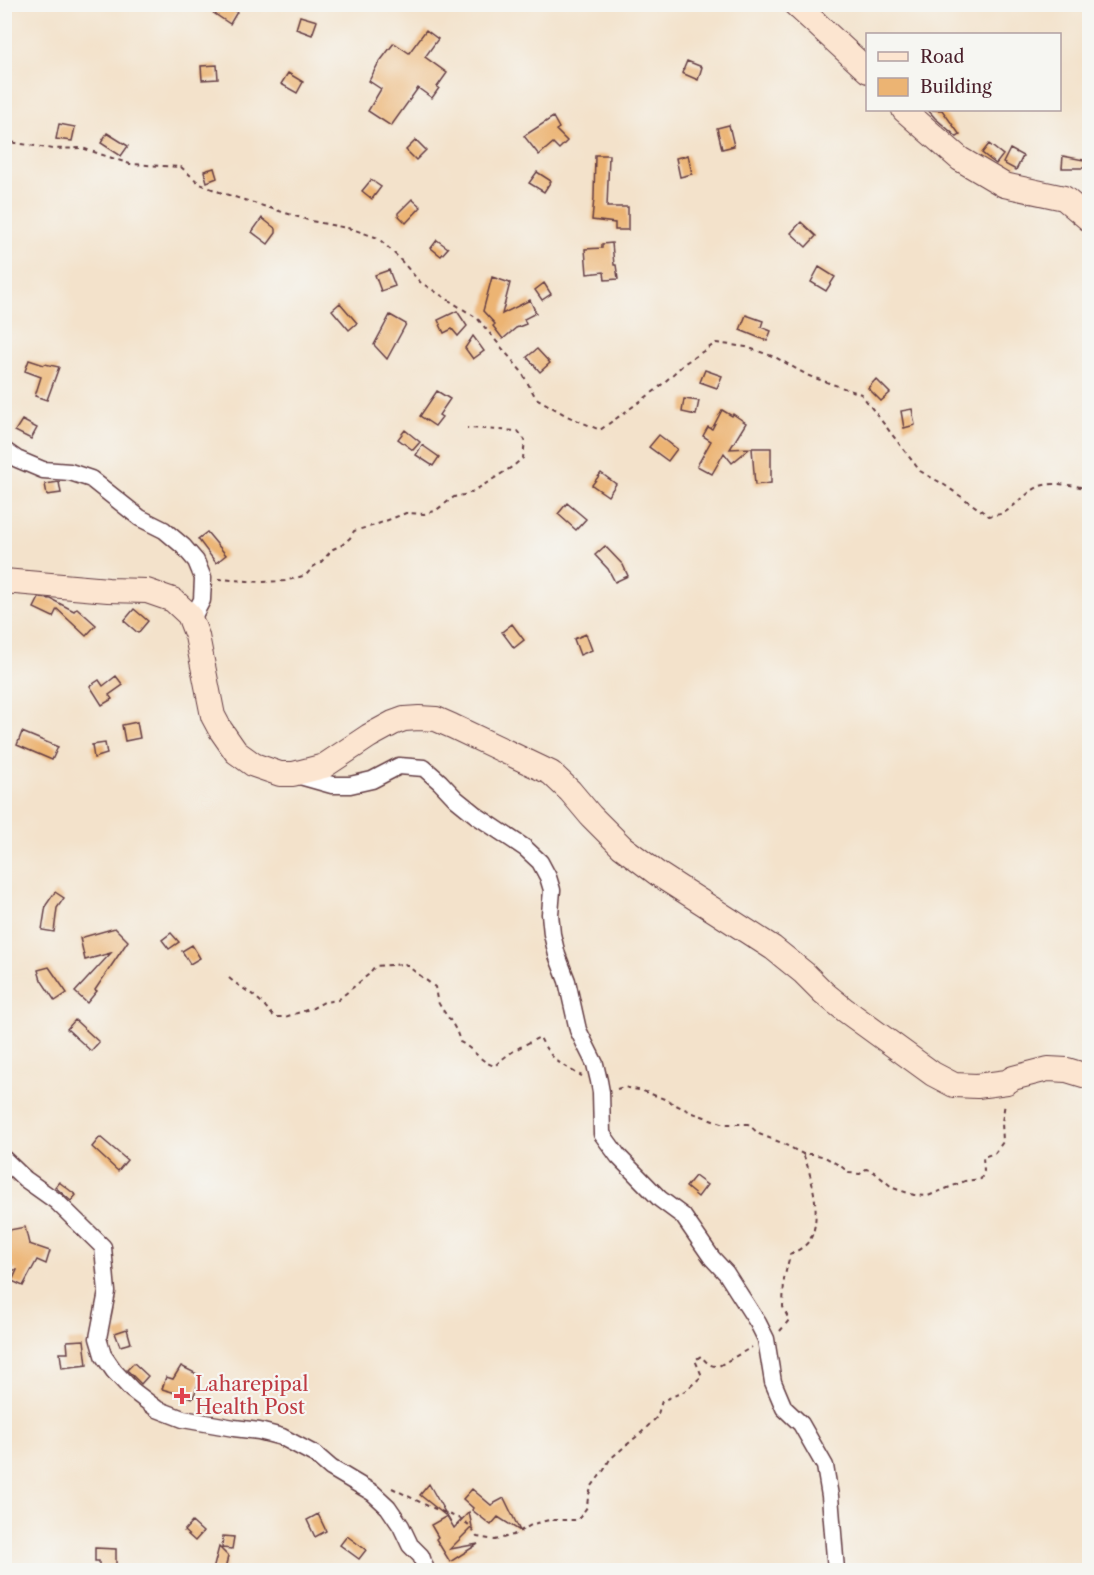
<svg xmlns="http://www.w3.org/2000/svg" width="1094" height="1575" font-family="'Libre Caslon Text',serif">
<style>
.building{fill:#ecb473}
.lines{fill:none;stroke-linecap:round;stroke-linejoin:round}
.street-casing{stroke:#633c43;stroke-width:19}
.secondary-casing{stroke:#633c43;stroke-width:26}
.path{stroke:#633c43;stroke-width:2;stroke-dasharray:4.5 4.5;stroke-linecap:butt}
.street{stroke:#fff;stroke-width:16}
.secondary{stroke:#fce5d0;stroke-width:24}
.health-dot{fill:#e0444e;stroke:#f6f6f2;stroke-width:2}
.labels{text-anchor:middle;stroke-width:4.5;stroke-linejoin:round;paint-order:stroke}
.health-label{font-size:20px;fill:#be3a42;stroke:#f6f6f2;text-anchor:start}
</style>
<rect width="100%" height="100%" fill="#f6f6f2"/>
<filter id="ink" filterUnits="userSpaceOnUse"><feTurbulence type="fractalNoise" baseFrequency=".0167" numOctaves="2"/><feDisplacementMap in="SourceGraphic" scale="12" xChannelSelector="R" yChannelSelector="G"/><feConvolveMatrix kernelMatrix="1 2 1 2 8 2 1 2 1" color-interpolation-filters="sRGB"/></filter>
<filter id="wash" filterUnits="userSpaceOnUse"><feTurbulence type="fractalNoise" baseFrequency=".008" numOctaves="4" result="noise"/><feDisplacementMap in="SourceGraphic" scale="24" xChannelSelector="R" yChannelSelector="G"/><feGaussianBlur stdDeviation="1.35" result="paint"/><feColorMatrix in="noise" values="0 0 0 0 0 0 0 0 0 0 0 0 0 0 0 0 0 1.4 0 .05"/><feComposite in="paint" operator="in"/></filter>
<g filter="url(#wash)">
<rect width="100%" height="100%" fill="#f3e2cb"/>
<g id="blocks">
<!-- building -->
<path class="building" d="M 200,4 L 226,4 L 237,12 L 230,24 Z
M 300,16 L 317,21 L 312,35 L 296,29 Z
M 426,30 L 438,39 L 425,57 L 447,73 L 437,87 L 439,88 L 432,98 L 418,88 L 391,126 L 368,111 L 381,89 L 369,81 L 378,64 L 394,43 L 409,53 Z
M 687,61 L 702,67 L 698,80 L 682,73 Z
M 217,65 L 218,79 L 202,80 L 201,66 Z
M 288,73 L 303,82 L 297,93 L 281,84 Z
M 928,110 L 942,110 L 960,135 L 957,137 L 935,118 Z
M 553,117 L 559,128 L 556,130 L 567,141 L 559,149 L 553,143 L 539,155 L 524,136 Z
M 59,124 L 75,127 L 72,141 L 56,139 Z
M 729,125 L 734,146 L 722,149 L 717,128 Z
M 107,133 L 128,146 L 121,156 L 101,143 Z
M 416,140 L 426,150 L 416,160 L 406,150 Z
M 989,144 L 1003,155 L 996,164 L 982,153 Z
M 1010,149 L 1023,156 L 1016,170 L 1003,163 Z
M 595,155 L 609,155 L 607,207 L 628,207 L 628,230 L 615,230 L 615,223 L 592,220 L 594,198 Z
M 688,155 L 692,174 L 680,177 L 676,158 Z
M 1063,156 L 1089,161 L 1089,168 L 1062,168 Z
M 214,168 L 217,178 L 207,182 L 204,171 Z
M 537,172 L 551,181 L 544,192 L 529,183 Z
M 371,180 L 381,187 L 372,199 L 362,191 Z
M 412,199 L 421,207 L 406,223 L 398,215 L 398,213 Z
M 262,218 L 276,229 L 276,233 L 268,244 L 252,232 Z
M 801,222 L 816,236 L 806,247 L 791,233 Z
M 437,240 L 448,248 L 441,256 L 431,248 Z
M 612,243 L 614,265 L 616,265 L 618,279 L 605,280 L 604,272 L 587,274 L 585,249 L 602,248 L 602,244 Z
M 819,267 L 835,277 L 826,291 L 811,282 Z
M 389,270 L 395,286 L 381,291 L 375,275 Z
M 492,277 L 510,283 L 502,314 L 530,300 L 536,313 L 524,319 L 526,324 L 516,328 L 503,339 L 493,326 L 495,324 L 483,311 Z
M 544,283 L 551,294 L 542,300 L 535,290 Z
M 340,303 L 357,323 L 349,330 L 332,310 Z
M 457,311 L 467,326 L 458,336 L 452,329 L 444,333 L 438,320 Z
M 390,315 L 406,324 L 387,359 L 374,345 Z
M 746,315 L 763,321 L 761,327 L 771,331 L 767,341 L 740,330 Z
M 473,336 L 484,351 L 473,359 L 465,348 Z
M 537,349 L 550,363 L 540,372 L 527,357 Z
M 29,360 L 44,365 L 45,364 L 59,367 L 47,400 L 35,396 L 41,377 L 25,371 Z
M 705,370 L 722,376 L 717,388 L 700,382 Z
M 876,379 L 890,393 L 881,401 L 868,388 Z
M 437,391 L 450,399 L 439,415 L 442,417 L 435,426 L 420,416 Z
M 684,399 L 699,401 L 696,415 L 682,412 Z
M 912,409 L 915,425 L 904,428 L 901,411 Z
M 722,410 L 732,416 L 733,414 L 746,423 L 730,449 L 750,448 L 732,463 L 724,453 L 712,474 L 697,466 L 711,441 L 703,436 L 708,427 L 712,429 Z
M 22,420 L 37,428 L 31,439 L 15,431 Z
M 405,430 L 420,442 L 413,450 L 398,439 Z
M 659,435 L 677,449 L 668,461 L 649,447 Z
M 422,445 L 439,457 L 433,466 L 416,455 Z
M 752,448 L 771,448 L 771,483 L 755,485 Z
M 601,473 L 616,484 L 608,496 L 592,485 Z
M 59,482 L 61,493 L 47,495 L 45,484 Z
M 567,503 L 586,519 L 576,530 L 558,514 Z
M 207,532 L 226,555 L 216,563 L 198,539 Z
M 605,546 L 623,565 L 628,576 L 615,582 L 608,569 L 595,555 Z
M 39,598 L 51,599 L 74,611 L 77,608 L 96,625 L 86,636 L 57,609 L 53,617 L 34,608 Z
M 134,609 L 148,621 L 138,633 L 124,621 Z
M 512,624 L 524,640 L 514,648 L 502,632 Z
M 586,634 L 592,650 L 580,655 L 574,639 Z
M 116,676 L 123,685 L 109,695 L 112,699 L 102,705 L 90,686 L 99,680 L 103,686 Z
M 137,722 L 140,738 L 125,741 L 122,725 Z
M 22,732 L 58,747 L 52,760 L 17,745 Z
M 105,743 L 107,754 L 94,758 L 92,745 Z
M 55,892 L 64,898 L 57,908 L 54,932 L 42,930 L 46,905 Z
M 115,928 L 128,941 L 95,990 L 97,991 L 87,1003 L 75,992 L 111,953 L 85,960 L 80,938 Z
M 171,933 L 179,942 L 169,949 L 162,940 Z
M 192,945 L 200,958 L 190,964 L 182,951 Z
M 49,967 L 67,993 L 55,1001 L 41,980 L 38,970 Z
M 75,1020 L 99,1042 L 91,1051 L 67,1029 Z
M 100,1137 L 127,1160 L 118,1171 L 92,1147 Z
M 695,1176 L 707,1185 L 698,1197 L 686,1187 Z
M 59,1182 L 76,1195 L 71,1201 L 55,1187 Z
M 25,1227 L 29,1244 L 50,1251 L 46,1264 L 37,1260 L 23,1286 L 12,1281 L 17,1270 L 4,1270 L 4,1231 Z
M 127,1329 L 131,1343 L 120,1346 L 115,1333 Z
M 84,1340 L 87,1365 L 62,1368 L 60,1353 L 68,1353 L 67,1341 Z
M 134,1363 L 148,1376 L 141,1384 L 127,1370 Z
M 181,1366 L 201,1376 L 193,1398 L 162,1389 L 166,1377 L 173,1379 Z
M 429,1484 L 446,1514 L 445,1515 L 420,1495 Z
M 472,1489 L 491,1505 L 504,1498 L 520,1531 L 498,1517 L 491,1525 L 472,1510 L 473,1508 L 463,1499 Z
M 469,1512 L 472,1527 L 450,1549 L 478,1544 L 450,1562 L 436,1539 L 438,1537 L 431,1525 L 447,1516 L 454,1528 Z
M 318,1514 L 326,1531 L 315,1537 L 307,1520 Z
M 192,1522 L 203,1532 L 195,1541 L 184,1531 Z
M 223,1536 L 234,1537 L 232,1549 L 222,1548 Z
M 347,1536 L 366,1550 L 359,1559 L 340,1545 Z
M 219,1547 L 228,1556 L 225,1570 L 213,1570 Z
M 95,1548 L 116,1549 L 116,1570 L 99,1570 L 99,1561 L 95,1561 Z"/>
</g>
</g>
<g filter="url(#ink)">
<use href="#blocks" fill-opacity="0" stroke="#633c43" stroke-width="1.5"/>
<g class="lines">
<!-- street casing -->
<g class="street-casing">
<path id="street" d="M 4,450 L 17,459 L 43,470 L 70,472 L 91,479 L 140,518 L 164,530 L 183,546 L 196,561 L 203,578 L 202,600 L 191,621
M 293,774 L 332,785 L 350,785 L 372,780 L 399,766 L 424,768 L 440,782 L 456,799 L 477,816 L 525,848 L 540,862 L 548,877 L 552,890 L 550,914 L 552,934 L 557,955 L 567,981 L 578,1030 L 595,1064 L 599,1081 L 601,1092 L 602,1134 L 618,1156 L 660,1199 L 683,1216 L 712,1258 L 726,1273 L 758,1323 L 766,1339 L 773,1382 L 784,1408 L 801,1424 L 825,1466 L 830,1496 L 836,1570
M 4,1159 L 25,1179 L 56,1201 L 103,1247 L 107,1292 L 98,1338 L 103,1355 L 114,1371 L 132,1390 L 157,1409 L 183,1419 L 234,1428 L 259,1431 L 282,1437 L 316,1455 L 331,1468 L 373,1493 L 388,1507 L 401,1526 L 410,1545 L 421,1556 L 426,1570"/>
</g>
<!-- secondary casing -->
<g class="secondary-casing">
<path id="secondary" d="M 795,4 L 868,71
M 904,110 L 960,159 L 1004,185 L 1064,198 L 1090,220
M 4,581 L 108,590 L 147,591 L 173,600 L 189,615 L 197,636 L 213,716 L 220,729 L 236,752 L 254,765 L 280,774 L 293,774 L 324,766 L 369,736 L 393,723 L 404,719 L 419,718 L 436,719 L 452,726 L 551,773 L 570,791 L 591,816 L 622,847 L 658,874 L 773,948 L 804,973 L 824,993 L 845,1010 L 933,1074 L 954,1085 L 977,1086 L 1007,1082 L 1013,1078 L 1048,1069 L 1067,1070 L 1090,1077"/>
</g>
<!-- path -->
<path class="path" d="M 4,141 L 53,149 L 82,148 L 130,164 L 181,167 L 200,184 L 222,193 L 311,221 L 352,229 L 378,238 L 397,256 L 420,282 L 477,318 L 521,371 L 536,398 L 567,416 L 600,430 L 656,390 L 685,363 L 716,343 L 746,347 L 775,357 L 809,376 L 861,394 L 920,471 L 943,484 L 989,516 C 993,515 999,515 1003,513 C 1012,509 1026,493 1038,487 C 1049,481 1077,485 1090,490
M 218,579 L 262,582 L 285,581 L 306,575 L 313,567 L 321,562 L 333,549 L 342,545 L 350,538 L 354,531 L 375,525 L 406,513 L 424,514 L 435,511 L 454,497 L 468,494 L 482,486 L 512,467 L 523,458 L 525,440 L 518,431 L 467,428
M 229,978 C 236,984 243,988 250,993 C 259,999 267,1008 274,1017 L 285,1017 L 313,1008 L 324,1002 L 338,1000 L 368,975 L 375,966 L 405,964 L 435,987 C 436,991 436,997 438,1002 C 446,1017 455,1022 460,1042 C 473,1048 480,1062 495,1066 C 507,1053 524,1045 540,1037 C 549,1058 562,1066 582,1076
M 617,1089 L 624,1087 L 643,1091 L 667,1100 L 678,1106 L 693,1113 L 725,1124 L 748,1124 L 759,1134 L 782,1143 L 803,1154 L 814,1154 L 825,1157 L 842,1167 L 849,1173 L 860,1174 L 866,1169 L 874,1172 L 893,1188 L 914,1195 L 928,1196 L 965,1181 L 981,1179 L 984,1171 L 983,1157 L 995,1153 L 1003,1142 L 1002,1122 L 1005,1103
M 780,1331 L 789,1320 L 783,1307 L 784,1279 L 790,1255 C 796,1251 805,1247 809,1241 C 823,1221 812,1175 803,1154
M 392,1488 L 428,1506 L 461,1519 L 469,1525 L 477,1537 L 495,1540 L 513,1535 L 533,1524 L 549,1520 L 578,1520 L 587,1507 L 588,1497 L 592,1486 L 604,1470 L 610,1459 L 642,1432 L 657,1417 L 662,1401 L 685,1391 L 702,1376 L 695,1360 L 701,1356 C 706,1362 710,1367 719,1366 L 752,1347"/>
<!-- street -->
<use href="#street" class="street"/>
<!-- secondary -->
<use href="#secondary" class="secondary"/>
</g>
</g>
<!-- markers -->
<path class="health-dot" d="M179 1387h6v6h6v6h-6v6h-6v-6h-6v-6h6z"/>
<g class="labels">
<!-- health labels -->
<g class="health-label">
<text x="195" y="1391">Laharepipal<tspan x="195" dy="23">Health Post</tspan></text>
</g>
</g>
<!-- margin -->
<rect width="1094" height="1575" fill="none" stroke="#f6f6f2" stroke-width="24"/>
<!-- legend -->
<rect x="866" y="33" width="195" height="78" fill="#f6f6f2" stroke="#b1a0a2" stroke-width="1.5"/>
<rect x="878" y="52" width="30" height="9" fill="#fce5d0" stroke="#b1a0a2" stroke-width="1.5"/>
<text x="920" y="63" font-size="18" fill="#4a1f2b">Road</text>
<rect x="878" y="78" width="30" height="18" fill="#ecb473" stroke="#b1a0a2" stroke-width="1.5"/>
<text x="920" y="93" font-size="18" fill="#4a1f2b">Building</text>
</svg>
